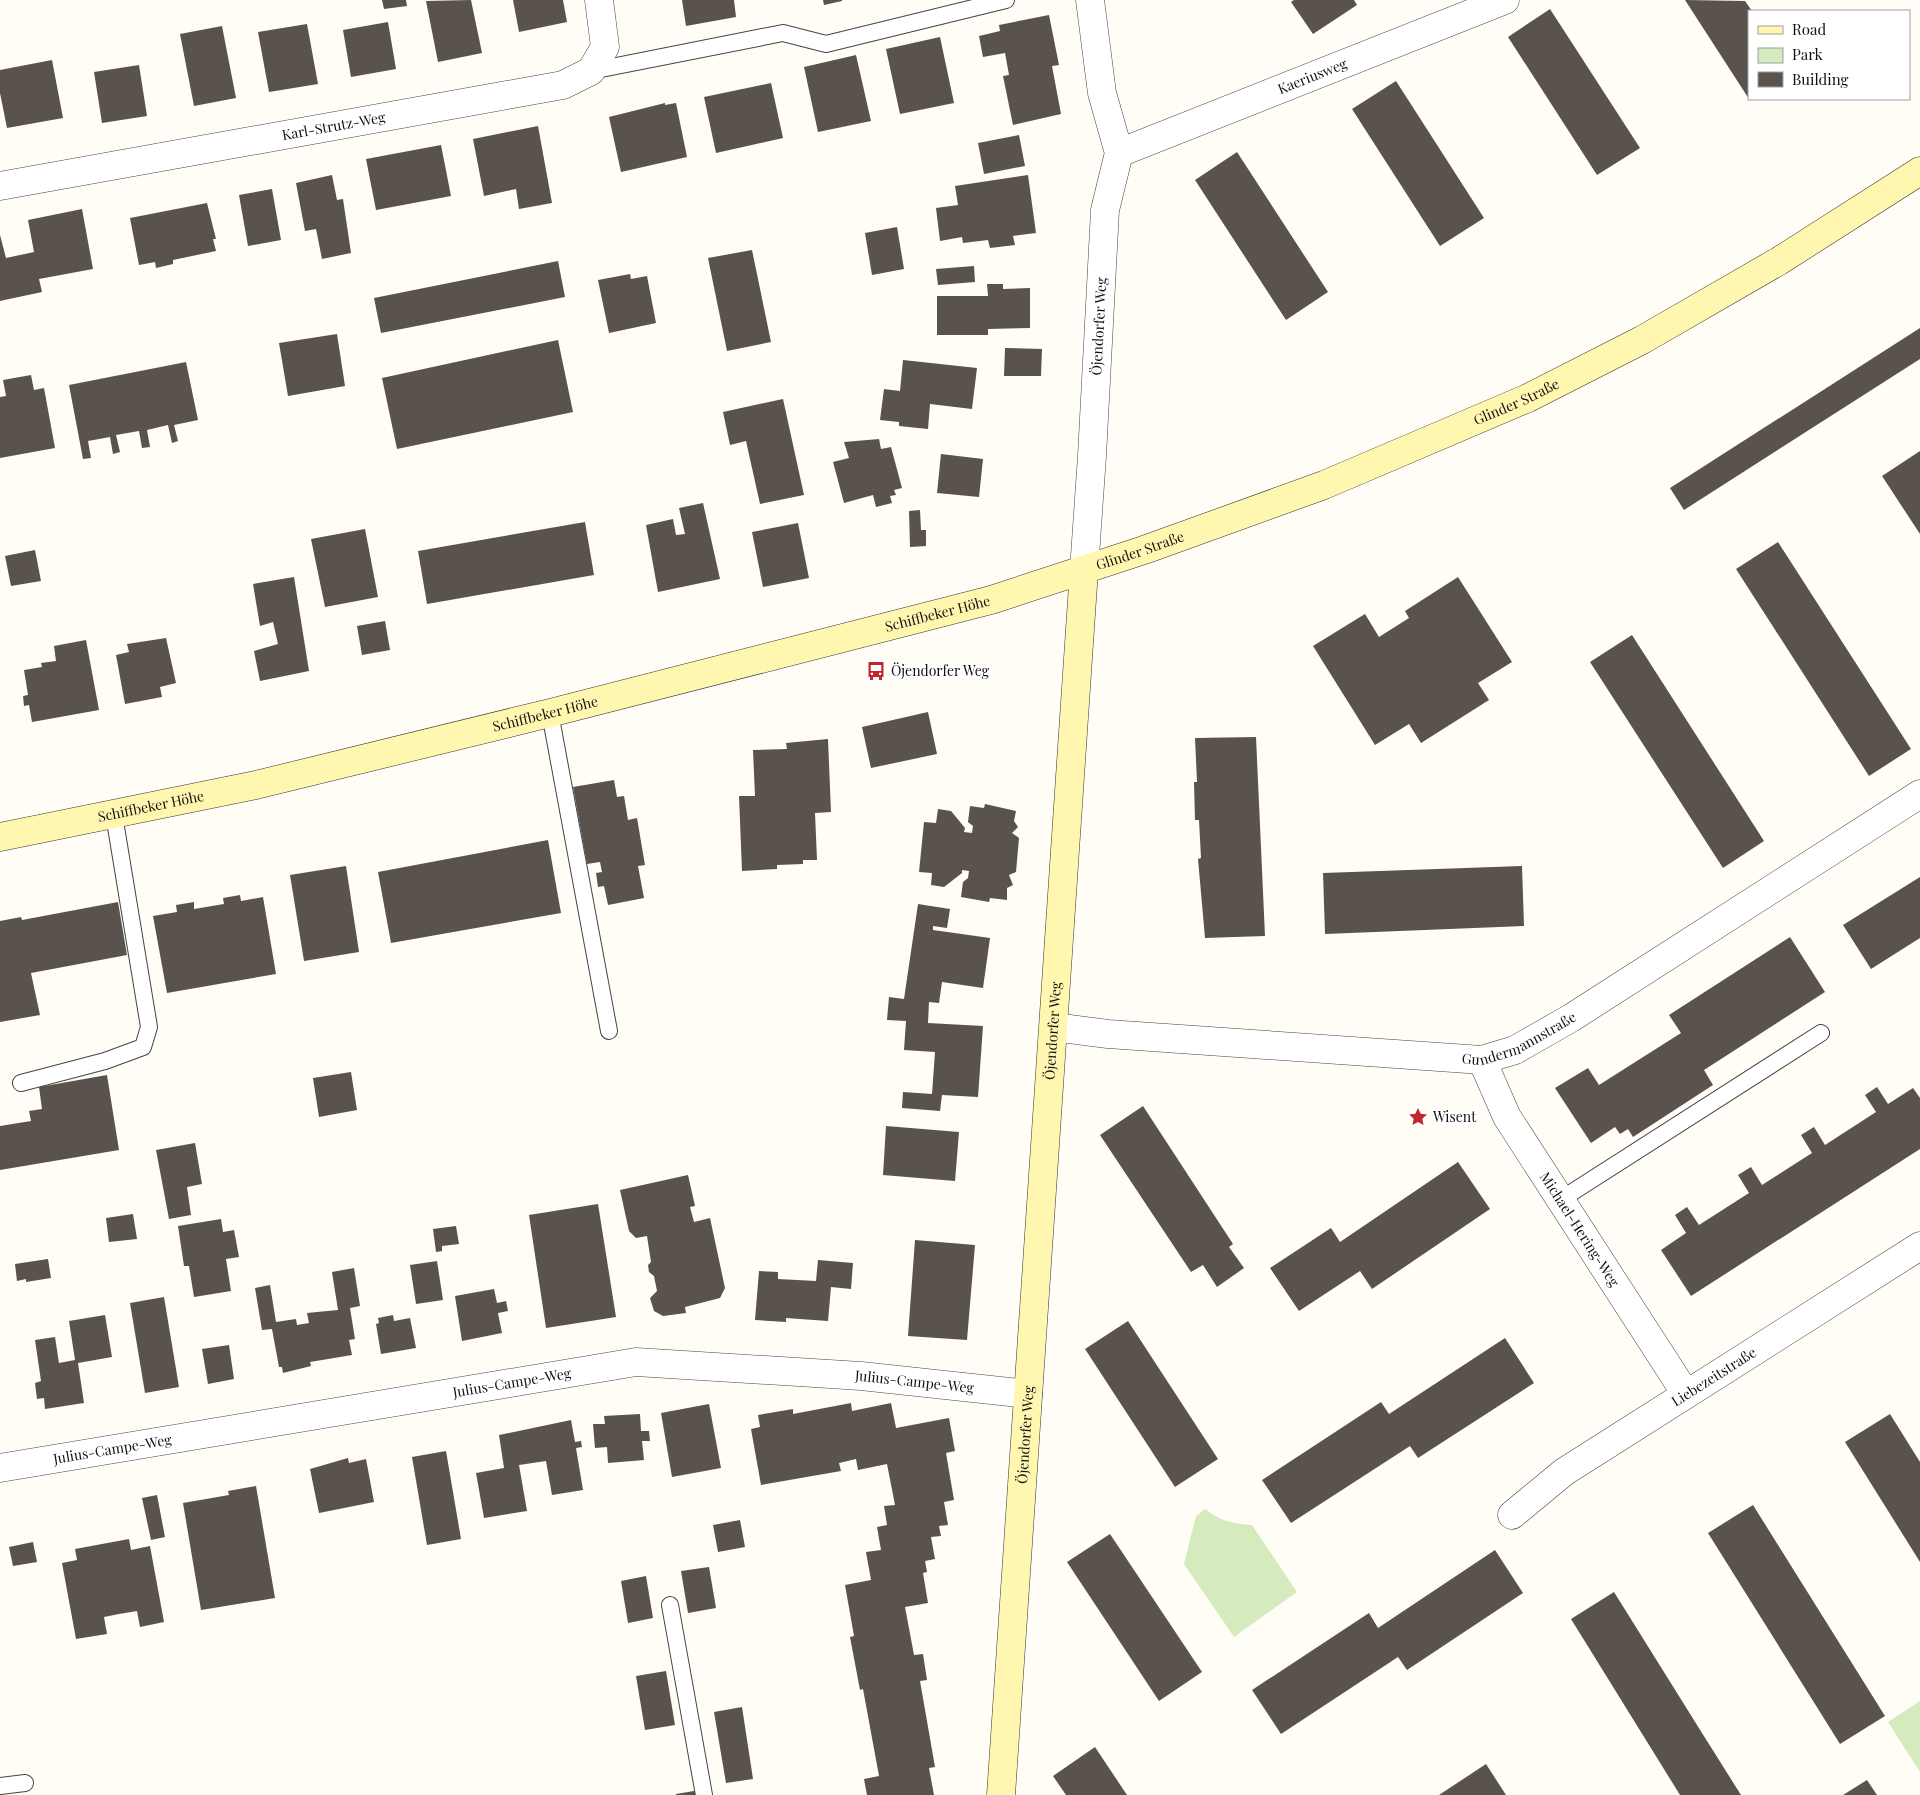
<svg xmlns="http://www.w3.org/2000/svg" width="1920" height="1795" font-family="'Playfair Display',serif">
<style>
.green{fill:#d5ebbd}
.building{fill:#5a524d}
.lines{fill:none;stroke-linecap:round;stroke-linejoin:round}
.lane-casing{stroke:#444;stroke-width:18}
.street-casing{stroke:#444;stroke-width:29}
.secondary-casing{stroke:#333;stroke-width:29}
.lane{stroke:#fff;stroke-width:16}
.street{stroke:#fff;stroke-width:28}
.secondary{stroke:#fff6b0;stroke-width:28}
.labels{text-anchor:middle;stroke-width:5;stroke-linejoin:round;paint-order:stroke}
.street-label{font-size:14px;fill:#111;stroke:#fff}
.poi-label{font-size:14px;fill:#111;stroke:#fff;text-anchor:start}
</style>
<rect width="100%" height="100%" fill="#fffdf5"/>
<!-- green -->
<path class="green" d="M 1205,1509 C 1220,1521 1234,1524 1252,1525 L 1297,1592 L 1234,1637 L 1184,1564 L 1196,1516 Z
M 1920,1701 L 1920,1772 L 1888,1722 Z"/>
<!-- building -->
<path class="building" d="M 382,0 L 406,0 L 407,6 L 384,9 Z
M 471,0 L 482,53 L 438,62 L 426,1 Z
M 513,0 L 563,0 L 567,22 L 519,32 Z
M 682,0 L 734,0 L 736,17 L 686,26 Z
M 823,0 L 842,0 L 842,1 L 824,5 Z
M 1294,0 L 1354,0 L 1357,5 L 1313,34 L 1291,2 Z
M 1685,0 L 1745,1 L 1752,11 L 1749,11 L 1749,99 Z
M 1550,9 L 1640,148 L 1597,175 L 1508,37 Z
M 1049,15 L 1059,65 L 1052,66 L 1061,114 L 1013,125 L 1003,76 L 1009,75 L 1005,53 L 983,57 L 979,36 L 1000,31 L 999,25 Z
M 388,22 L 396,69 L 351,77 L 343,30 Z
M 307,24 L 318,84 L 269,92 L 258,32 Z
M 222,26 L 236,98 L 194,106 L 180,34 Z
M 940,37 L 954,103 L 900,114 L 886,49 Z
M 856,55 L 871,121 L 818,132 L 804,67 Z
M 52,60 L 63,118 L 7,128 L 0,93 L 0,70 Z
M 139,65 L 147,116 L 102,123 L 94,72 Z
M 1396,81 L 1484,218 L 1440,246 L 1352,109 Z
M 771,83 L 783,138 L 716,153 L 704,97 Z
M 665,103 L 665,105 L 676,103 L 687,157 L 621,172 L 609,117 Z
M 538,126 L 552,203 L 519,209 L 516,189 L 484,196 L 473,139 Z
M 1019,135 L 1025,166 L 984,174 L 978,143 Z
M 441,145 L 451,196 L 376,210 L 366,159 Z
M 1237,152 L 1328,292 L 1286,320 L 1195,180 Z
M 332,175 L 337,200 L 343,199 L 351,253 L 322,259 L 316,229 L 305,231 L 296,183 Z
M 1028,175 L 1036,233 L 1013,236 L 1015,245 L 990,248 L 988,240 L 963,243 L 962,237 L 940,241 L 936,208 L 958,205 L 955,186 Z
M 272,189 L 281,240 L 248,246 L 239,195 Z
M 207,203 L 216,239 L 213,239 L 216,251 L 173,260 L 173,264 L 156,268 L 155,262 L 139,265 L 130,218 Z
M 82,209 L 93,269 L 39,279 L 42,292 L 0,301 L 0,235 L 6,258 L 34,252 L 28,220 Z
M 897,227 L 904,269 L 872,275 L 865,233 Z
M 752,250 L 771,342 L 727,351 L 708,258 Z
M 558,261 L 565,297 L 381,333 L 374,298 Z
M 974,266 L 975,282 L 938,285 L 936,269 Z
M 630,274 L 631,279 L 647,276 L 656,323 L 609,333 L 598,280 Z
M 987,284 L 1003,284 L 1003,289 L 1030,288 L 1030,328 L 988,329 L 988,335 L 937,335 L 937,296 L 988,296 Z
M 1920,328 L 1920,359 L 1684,510 L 1670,488 Z
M 337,334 L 345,386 L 288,396 L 279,343 Z
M 558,340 L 573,412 L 397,449 L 382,378 Z
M 1005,348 L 1042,349 L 1041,376 L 1004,376 Z
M 903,360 L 977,368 L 972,409 L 930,404 L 928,429 L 899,426 L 899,422 L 880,420 L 884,389 L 900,391 Z
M 186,362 L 198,420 L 174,425 L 178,441 L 172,443 L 168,425 L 147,430 L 150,447 L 142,448 L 139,431 L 116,435 L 120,452 L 113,454 L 110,437 L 88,441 L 91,458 L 83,459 L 69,385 Z
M 31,375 L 34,390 L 44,388 L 55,448 L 0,458 L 0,397 L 6,396 L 3,380 Z
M 783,399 L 804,495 L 760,504 L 746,441 L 730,445 L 723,412 Z
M 879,439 L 881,449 L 891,447 L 902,488 L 894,490 L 896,495 L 890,496 L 892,503 L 876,507 L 873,495 L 844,503 L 833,462 L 849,458 L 844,442 Z
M 1920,451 L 1920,534 L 1882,476 Z
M 941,454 L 983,459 L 979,497 L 937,493 Z
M 703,503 L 720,579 L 658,592 L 646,525 L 673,519 L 676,535 L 685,534 L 679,508 Z
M 920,510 L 921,530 L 926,530 L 926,546 L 910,547 L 909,511 Z
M 585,522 L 594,575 L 427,604 L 418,551 Z
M 798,523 L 809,578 L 763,587 L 752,532 Z
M 365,529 L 378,597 L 325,607 L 311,539 Z
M 1778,542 L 1911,749 L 1869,776 L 1736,569 Z
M 35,550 L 41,581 L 11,586 L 5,556 Z
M 294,577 L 309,671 L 260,681 L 254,651 L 278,644 L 273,622 L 260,626 L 253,584 Z
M 1458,577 L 1512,662 L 1478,683 L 1489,700 L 1421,743 L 1409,724 L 1375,745 L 1313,646 L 1365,614 L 1379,637 L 1409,618 L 1405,611 Z
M 385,621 L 390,650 L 362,655 L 357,626 Z
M 1632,635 L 1764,841 L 1723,868 L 1590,662 Z
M 166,638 L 176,683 L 160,687 L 162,697 L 125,704 L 116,655 L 129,652 L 127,644 Z
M 86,640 L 99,710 L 32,722 L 29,705 L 24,706 L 23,696 L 28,695 L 24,670 L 42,667 L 41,663 L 56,661 L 54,646 Z
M 928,712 L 937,754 L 871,768 L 862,727 Z
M 1256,737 L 1265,936 L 1205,938 L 1198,859 L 1201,858 L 1199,820 L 1195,820 L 1194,782 L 1197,782 L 1195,738 Z
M 828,739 L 831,812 L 815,813 L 817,860 L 803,860 L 803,864 L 777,865 L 777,869 L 742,871 L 739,796 L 755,796 L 753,750 L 787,749 L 786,743 Z
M 614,780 L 617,797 L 624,796 L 628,820 L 637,818 L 645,865 L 638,866 L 644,898 L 608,905 L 604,886 L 598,887 L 596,873 L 602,872 L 600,862 L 587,864 L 573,787 Z
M 985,804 L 1016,811 L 1014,821 L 1018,827 L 1012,833 L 1019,838 L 1016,872 L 1009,875 L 1013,885 L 1007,888 L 1007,900 L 990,898 L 989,902 L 961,897 L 963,882 L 968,878 L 969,871 L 962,870 L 962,873 L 944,887 L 931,885 L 932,873 L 919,872 L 924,822 L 936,823 L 938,809 L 951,811 L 965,828 L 964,832 L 972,833 L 973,826 L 968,822 L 970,806 L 984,808 Z
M 548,840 L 561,913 L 391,943 L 378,872 Z
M 346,866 L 359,952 L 304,961 L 290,875 Z
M 1522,866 L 1524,926 L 1325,934 L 1323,873 Z
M 1920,877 L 1920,938 L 1871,969 L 1843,925 Z
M 240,895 L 241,901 L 263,897 L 276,974 L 167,993 L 153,916 L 177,912 L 176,905 L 194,902 L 194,909 L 224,904 L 223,898 Z
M 118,902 L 127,955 L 31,973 L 40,1015 L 0,1022 L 0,921 L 21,917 L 22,920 Z
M 918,904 L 950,909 L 947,928 L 933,926 L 933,930 L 990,938 L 983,988 L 942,982 L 939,1003 L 929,1002 L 928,1023 L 983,1026 L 978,1097 L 942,1095 L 940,1111 L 902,1108 L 903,1092 L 932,1094 L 935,1052 L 904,1050 L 906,1021 L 887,1020 L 889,997 L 904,999 Z
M 1790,937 L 1825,992 L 1704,1070 L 1713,1085 L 1633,1137 L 1628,1129 L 1620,1134 L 1615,1127 L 1591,1143 L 1555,1088 L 1588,1068 L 1599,1085 L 1681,1033 L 1669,1015 Z
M 351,1072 L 357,1110 L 319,1117 L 313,1078 Z
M 107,1075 L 119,1150 L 0,1170 L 0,1126 L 31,1121 L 29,1111 L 42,1109 L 39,1087 Z
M 1877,1087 L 1888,1104 L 1913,1088 L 1920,1098 L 1920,1149 L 1691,1296 L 1661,1250 L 1686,1233 L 1675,1215 L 1687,1207 L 1699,1225 L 1749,1193 L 1738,1175 L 1751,1167 L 1762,1185 L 1812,1153 L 1801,1135 L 1814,1127 L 1825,1145 L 1876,1112 L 1865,1095 Z
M 1143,1106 L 1233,1244 L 1229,1247 L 1244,1268 L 1217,1287 L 1203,1265 L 1191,1272 L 1100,1135 Z
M 886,1126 L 959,1132 L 955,1181 L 883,1175 Z
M 195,1143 L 202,1184 L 187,1187 L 191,1215 L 169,1219 L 156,1150 Z
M 1458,1162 L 1490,1209 L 1372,1289 L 1360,1271 L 1299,1311 L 1270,1268 L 1331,1228 L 1340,1242 Z
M 688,1175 L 695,1206 L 690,1207 L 694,1222 L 710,1218 L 725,1288 L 720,1298 L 685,1307 L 686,1313 L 663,1316 L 654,1311 L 650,1298 L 657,1291 L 654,1276 L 649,1272 L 648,1265 L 651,1262 L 647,1236 L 636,1238 L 629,1231 L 620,1190 Z
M 598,1204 L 616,1317 L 546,1328 L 529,1215 Z
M 133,1214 L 137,1239 L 109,1242 L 106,1218 Z
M 221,1219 L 223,1232 L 234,1230 L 239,1257 L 226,1259 L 231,1291 L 194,1297 L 189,1266 L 184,1266 L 178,1226 Z
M 456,1226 L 459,1244 L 442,1246 L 442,1251 L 436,1252 L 433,1229 Z
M 915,1240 L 975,1245 L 967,1340 L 908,1336 Z
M 48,1259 L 51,1278 L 26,1282 L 26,1279 L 17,1281 L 15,1264 Z
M 818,1260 L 853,1263 L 851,1289 L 831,1287 L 828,1321 L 786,1318 L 786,1322 L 755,1320 L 759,1271 L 778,1272 L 778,1279 L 816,1281 Z
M 437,1261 L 443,1300 L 416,1304 L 410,1265 Z
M 354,1268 L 360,1306 L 350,1308 L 355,1339 L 349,1340 L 352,1355 L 310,1362 L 311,1366 L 283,1373 L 282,1367 L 279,1367 L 272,1329 L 262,1330 L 255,1288 L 270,1285 L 276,1322 L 296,1319 L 297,1325 L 309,1323 L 307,1313 L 338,1310 L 332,1272 Z
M 494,1289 L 497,1303 L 506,1301 L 508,1311 L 498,1313 L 502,1333 L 462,1341 L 455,1296 Z
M 164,1297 L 179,1387 L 145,1393 L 130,1303 Z
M 105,1315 L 112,1357 L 78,1363 L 84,1403 L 45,1409 L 44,1398 L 37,1399 L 35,1383 L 41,1381 L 35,1340 L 55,1337 L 59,1363 L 75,1360 L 69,1321 Z
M 393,1315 L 394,1321 L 410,1318 L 416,1348 L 381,1354 L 376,1324 L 379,1323 L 378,1318 Z
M 1128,1321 L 1218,1459 L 1175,1487 L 1085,1349 Z
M 1505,1338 L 1534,1383 L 1418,1458 L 1410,1446 L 1291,1523 L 1262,1480 L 1381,1402 L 1389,1414 Z
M 229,1345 L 234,1379 L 208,1384 L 202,1349 Z
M 851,1403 L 852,1411 L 891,1403 L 896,1428 L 949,1418 L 955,1451 L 946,1453 L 954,1500 L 944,1502 L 948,1525 L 939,1526 L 941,1536 L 931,1537 L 935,1559 L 925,1561 L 927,1572 L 923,1573 L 928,1603 L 905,1607 L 914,1655 L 923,1654 L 927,1680 L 920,1681 L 935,1767 L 929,1768 L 934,1795 L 867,1795 L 864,1779 L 879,1776 L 863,1689 L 860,1690 L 850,1637 L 854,1636 L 845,1585 L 871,1580 L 866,1552 L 881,1550 L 877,1527 L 887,1525 L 884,1506 L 895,1505 L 887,1464 L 858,1470 L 856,1459 L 839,1463 L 841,1471 L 761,1485 L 751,1429 L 760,1427 L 758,1415 L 793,1409 L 793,1414 Z
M 709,1404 L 721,1468 L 672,1477 L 661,1413 Z
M 640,1414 L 641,1431 L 649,1431 L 650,1441 L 642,1441 L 644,1460 L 608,1463 L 607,1447 L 595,1448 L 593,1424 L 605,1424 L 604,1416 Z
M 1890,1414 L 1920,1462 L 1920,1562 L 1845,1442 Z
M 571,1420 L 575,1442 L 581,1441 L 582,1447 L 576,1448 L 583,1490 L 552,1495 L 546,1461 L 519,1465 L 527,1511 L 484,1518 L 476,1473 L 504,1468 L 499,1435 Z
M 446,1451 L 461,1539 L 427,1545 L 412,1457 Z
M 348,1458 L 349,1463 L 366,1459 L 374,1502 L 319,1513 L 310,1469 Z
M 256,1486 L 275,1598 L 201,1610 L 183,1503 L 229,1495 L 228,1491 Z
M 157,1495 L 165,1537 L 151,1540 L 142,1498 Z
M 1753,1505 L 1885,1716 L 1840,1744 L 1708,1533 Z
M 740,1520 L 745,1547 L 718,1552 L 713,1525 Z
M 1110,1534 L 1202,1672 L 1159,1701 L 1067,1562 Z
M 129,1539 L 131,1550 L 150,1546 L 164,1622 L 140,1627 L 137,1611 L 119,1614 L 104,1617 L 107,1634 L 76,1639 L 62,1563 L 77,1560 L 75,1549 Z
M 33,1542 L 37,1562 L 13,1566 L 9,1547 Z
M 1495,1550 L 1523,1593 L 1407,1670 L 1398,1657 L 1281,1734 L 1252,1690 L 1369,1613 L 1378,1628 Z
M 709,1567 L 716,1608 L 688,1613 L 681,1571 Z
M 646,1576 L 653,1618 L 628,1623 L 621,1581 Z
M 1614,1592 L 1702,1733 L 1741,1795 L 1680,1795 L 1571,1619 Z
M 666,1671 L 675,1725 L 645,1730 L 636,1676 Z
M 742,1707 L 753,1779 L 726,1783 L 714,1712 Z
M 1095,1747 L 1127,1795 L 1066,1795 L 1053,1776 Z
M 1486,1764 L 1506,1795 L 1439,1795 Z
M 1867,1780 L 1877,1795 L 1843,1795 Z
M 700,1790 L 700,1795 L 676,1795 L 676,1794 Z"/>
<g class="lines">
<!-- lane casing -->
<g class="lane-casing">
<path id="lane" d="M 591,71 L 783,33 L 826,44 L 1006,0
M 550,713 L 609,1031
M 21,1083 L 105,1061 L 143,1047 L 149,1027 L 114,815
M 1560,1200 L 1821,1033
M 670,1605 L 704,1795
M 0,1786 L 25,1783"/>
</g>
<!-- street casing -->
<g class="street-casing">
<g id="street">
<path id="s1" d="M 1119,153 L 1505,0"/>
<path id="s2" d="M 0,186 L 563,85 L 591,71 L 605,47 L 599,0"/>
<path id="s3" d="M 1084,570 L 1092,456 L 1105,210 L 1119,153 L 1102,93 L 1090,0"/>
<path id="s4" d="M 1054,1027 L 1108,1034 L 1482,1060 L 1515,1050 L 1571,1018 L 1920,794"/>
<path id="s5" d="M 1482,1060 L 1507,1117 L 1686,1394"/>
<path id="s6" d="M 0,1468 L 636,1362 L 861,1376 L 1028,1394"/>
<path id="s7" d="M 1512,1515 L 1564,1472 L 1920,1246"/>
</g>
</g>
<!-- secondary casing -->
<g class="secondary-casing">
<g id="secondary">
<path id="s8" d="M 0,837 L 256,785 L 550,713 L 991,600 L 1144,550 L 1324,485 L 1528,398 L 1642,340 L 1779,261 L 1920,171"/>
<path id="s9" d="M 1001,1795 L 1084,570"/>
</g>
</g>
<!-- lane -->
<use href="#lane" class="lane"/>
<!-- street -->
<use href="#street" class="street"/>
<!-- secondary -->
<use href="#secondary" class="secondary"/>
</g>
<!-- icons -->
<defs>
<g id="bus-bare" transform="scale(1.5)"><path d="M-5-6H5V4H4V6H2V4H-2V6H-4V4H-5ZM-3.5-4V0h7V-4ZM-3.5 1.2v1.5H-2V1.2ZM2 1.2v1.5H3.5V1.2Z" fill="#c4262e" stroke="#fff" stroke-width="2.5" paint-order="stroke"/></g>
<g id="sight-bare" transform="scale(1.5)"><path d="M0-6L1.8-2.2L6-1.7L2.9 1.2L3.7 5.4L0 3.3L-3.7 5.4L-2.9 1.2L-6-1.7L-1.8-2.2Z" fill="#c4262e" stroke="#fff" stroke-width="2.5" paint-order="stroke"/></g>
</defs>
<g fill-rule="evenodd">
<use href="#bus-bare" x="876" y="671"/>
<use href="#sight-bare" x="1418" y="1117"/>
</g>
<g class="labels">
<!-- street labels -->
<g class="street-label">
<text dy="5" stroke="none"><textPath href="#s1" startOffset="208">Kaeriusweg</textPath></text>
<text dy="5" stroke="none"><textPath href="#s2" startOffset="339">Karl-Strutz-Weg</textPath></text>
<text dy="5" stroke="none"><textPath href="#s3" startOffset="244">Öjendorfer Weg</textPath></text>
<text dy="5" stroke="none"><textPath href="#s8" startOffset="1581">Glinder Straße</textPath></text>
<text dy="5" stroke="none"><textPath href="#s8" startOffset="1176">Glinder Straße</textPath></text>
<text dy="5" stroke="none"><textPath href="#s8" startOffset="964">Schiffbeker Höhe</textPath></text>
<text dy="5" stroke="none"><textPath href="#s8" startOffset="559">Schiffbeker Höhe</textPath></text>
<text dy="5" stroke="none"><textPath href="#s8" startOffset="154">Schiffbeker Höhe</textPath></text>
<text dy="5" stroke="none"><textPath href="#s9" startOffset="766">Öjendorfer Weg</textPath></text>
<text dy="5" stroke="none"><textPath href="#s4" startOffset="471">Gundermannstraße</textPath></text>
<text dy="5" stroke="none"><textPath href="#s5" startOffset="196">Michael-Hering-Weg</textPath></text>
<text dy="5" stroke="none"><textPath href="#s7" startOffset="245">Liebezeitstraße</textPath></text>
<text dy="5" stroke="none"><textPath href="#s6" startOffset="924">Julius-Campe-Weg</textPath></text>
<text dy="5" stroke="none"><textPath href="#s6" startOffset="519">Julius-Campe-Weg</textPath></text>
<text dy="5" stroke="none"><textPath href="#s9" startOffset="361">Öjendorfer Weg</textPath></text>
<text dy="5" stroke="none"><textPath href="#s6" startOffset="114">Julius-Campe-Weg</textPath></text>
</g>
<!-- poi labels -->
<g class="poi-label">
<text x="891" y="676">Öjendorfer Weg</text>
<text x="1433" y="1122">Wisent</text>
</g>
</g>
<!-- legend -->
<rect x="1748" y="10" width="162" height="90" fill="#ffffff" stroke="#a0a0a0"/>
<rect x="1758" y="26" width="25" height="8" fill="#fff6b0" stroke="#a0a0a0"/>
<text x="1792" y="35" font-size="15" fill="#111111">Road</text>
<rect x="1758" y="48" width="25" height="15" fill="#d5ebbd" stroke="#a0a0a0"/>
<text x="1792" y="60" font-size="15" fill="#111111">Park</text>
<rect x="1758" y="72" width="25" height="15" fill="#5a524d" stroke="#a0a0a0"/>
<text x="1792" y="85" font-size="15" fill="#111111">Building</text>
</svg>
